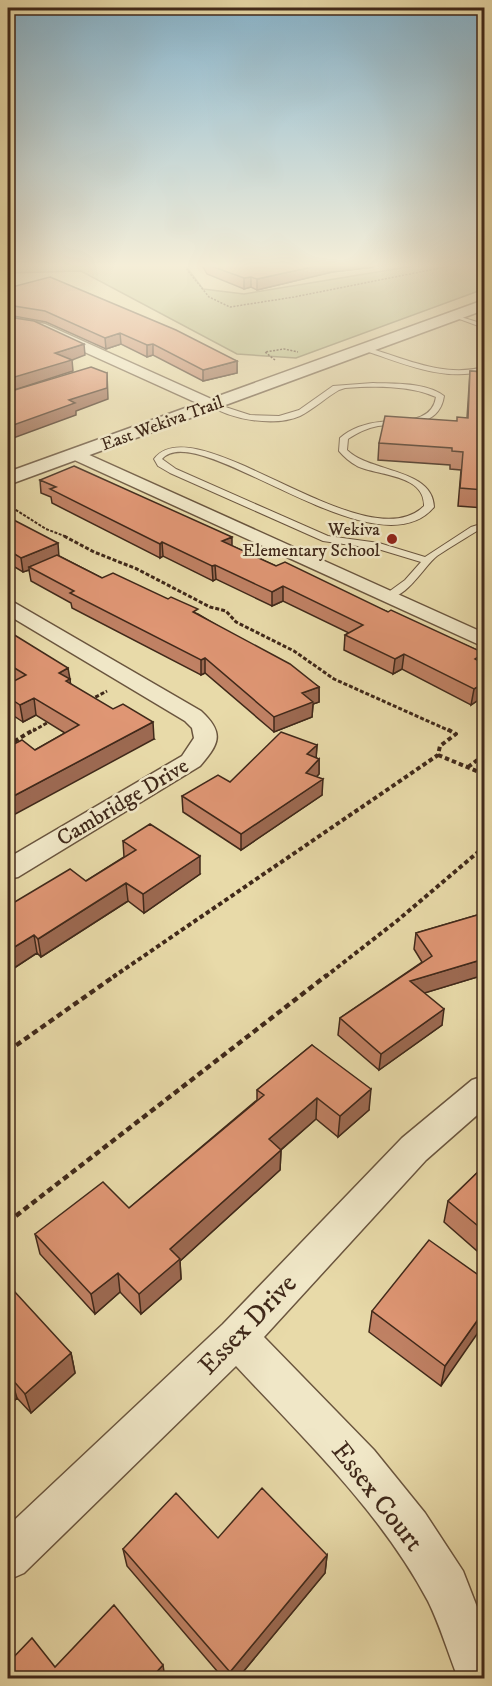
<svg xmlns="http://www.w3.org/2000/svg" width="492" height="1686" font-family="'IM FELL DW Pica',serif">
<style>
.green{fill:#b8bf86;stroke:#7c7450;stroke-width:1.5}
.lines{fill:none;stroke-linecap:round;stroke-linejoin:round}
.service-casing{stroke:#6a553e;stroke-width:2}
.minor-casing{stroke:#6a553e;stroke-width:3}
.tertiary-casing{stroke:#6a553e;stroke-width:3}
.path-far4{stroke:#40291a;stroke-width:1.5;stroke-dasharray:2 1.5;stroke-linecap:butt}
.path-far3{stroke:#40291a;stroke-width:2;stroke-dasharray:3 1.5;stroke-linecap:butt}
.path-far2{stroke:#40291a;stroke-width:3;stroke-dasharray:4 2;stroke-linecap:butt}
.path-far1{stroke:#40291a;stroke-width:4;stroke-dasharray:4.5 3;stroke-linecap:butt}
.path{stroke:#40291a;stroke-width:4.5;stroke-dasharray:6 4;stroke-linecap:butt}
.service{fill:#f0e7c7;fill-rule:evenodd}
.minor{fill:#f0e7c7;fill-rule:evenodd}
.tertiary{fill:#f0e7c7;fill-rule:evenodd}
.wall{fill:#c08164;stroke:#40291a;stroke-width:1.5}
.shaded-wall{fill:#9c6951;stroke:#40291a;stroke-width:1.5}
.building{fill:#df9674;stroke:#40291a;stroke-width:1.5}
.poi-dot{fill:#8f2418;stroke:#f0e7c7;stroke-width:2}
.labels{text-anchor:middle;stroke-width:5;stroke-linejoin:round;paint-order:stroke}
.far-street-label{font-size:18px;fill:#40291a;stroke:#f0e7c7}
.far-poi-label{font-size:18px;fill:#40291a;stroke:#f0e7c7;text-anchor:end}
.street-label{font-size:22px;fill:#40291a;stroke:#f0e7c7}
.near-street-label{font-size:27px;fill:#40291a;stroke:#f0e7c7}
</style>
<rect width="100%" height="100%" fill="#e8daa9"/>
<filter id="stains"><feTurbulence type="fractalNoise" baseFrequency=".00333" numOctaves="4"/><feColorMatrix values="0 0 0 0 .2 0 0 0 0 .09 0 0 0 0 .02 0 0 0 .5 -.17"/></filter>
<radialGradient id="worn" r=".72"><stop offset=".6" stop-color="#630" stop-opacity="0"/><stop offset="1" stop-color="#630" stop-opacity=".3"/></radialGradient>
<!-- green -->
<path class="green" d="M 8,265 L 185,265 L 203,289 L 244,294 L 419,265 L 484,265 L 484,289 L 296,358 L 237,354 L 81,271 L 8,273 Z"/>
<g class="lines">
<!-- service casing -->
<g class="service-casing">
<path id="service" d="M 454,315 L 484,324 L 484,328 L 454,317 Z
M 365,347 C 405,358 442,378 484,367 L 484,371 C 443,382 402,363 363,350 Z
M 373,383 C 394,384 426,382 444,396 C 439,429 404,423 378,426 C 367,428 357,433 348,439 L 347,450 C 370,473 433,468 434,507 C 376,577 198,417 162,459 L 176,469 L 328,536 L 379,543 L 425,557 L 471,527 L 484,523 L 484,529 L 477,531 C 464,539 450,547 437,556 C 423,567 406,601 384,598 L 383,596 L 405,580 L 421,562 L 378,549 L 323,541 L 170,473 L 158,466 L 154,459 C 195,404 366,564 424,506 C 425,474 378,476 357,466 C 350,462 344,457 339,451 L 340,438 C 350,429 366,423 380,422 C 401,419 432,424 436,397 C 409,385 373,386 345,388 L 339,390 C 325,398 314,409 300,416 C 275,427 231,420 209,405 L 213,403 L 250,415 L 279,416 L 299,410 L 333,386 Z"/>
</g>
<!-- minor casing -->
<g class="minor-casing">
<path id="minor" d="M 8,317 L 45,324 L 218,402 L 221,405 L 213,410 L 208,408 L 36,330 L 8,325 Z
M 76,449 L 484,633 L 484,647 L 70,458 L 68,454 Z
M 8,601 L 15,603 L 201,711 C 225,733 219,744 200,766 L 18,877 L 8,879 L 8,858 L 182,756 L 194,738 L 192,728 L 185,721 L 8,615 Z
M 484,1076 L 484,1109 L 426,1160 L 264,1337 L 374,1450 L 425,1513 L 463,1571 L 484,1625 L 484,1678 L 458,1678 C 448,1653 440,1625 428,1601 C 380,1511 305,1440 236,1366 L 24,1573 L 8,1580 L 8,1526 L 223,1324 L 402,1138 L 472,1080 Z"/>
</g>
<!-- tertiary casing -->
<g class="tertiary-casing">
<path id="tertiary" d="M 484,300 L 484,310 L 8,485 L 8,472 Z"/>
</g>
<!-- path-far4 -->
<path class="path-far4" d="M 184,266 L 209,297 L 230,307 L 294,297 L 455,265
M 275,360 L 265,352 L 284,349 L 298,352"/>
<!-- path-far3 -->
<path class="path-far3" d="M 8,505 L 46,529 L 67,537"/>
<!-- path-far2 -->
<path class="path-far2" d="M 64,536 L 94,552 L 137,569 L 210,607 L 226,611 L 236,622 L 294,651 L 334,679 L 450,731
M 90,700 L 107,691
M 33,731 L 52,720"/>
<!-- path-far1 -->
<path class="path-far1" d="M 8,745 L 35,729
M 438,755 L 484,774
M 468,767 L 484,755
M 113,977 L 438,755 L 440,746 L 456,734 L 447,729
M 325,977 L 398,920 L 484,847"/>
<!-- path -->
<path class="path" d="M 8,1051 L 116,975
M 8,1222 L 327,975"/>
<!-- service -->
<use href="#service" class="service"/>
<!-- minor -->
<use href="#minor" class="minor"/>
<!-- tertiary -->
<use href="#tertiary" class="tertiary"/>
</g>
<!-- wall -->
<path class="wall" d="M 202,265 L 373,265 L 373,267 L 332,272 L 257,290 L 251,287 L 244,289 L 207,274 Z
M 8,288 L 237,361 L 237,373 L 203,381 L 153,355 L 147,357 L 121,344 L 106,349 L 46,322 L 8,315 Z
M 470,371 L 484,372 L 484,508 L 458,506 L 461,470 L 450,469 L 450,465 L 378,460 L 379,443 L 467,418 Z
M 40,480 L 232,546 L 276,566 L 388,612 L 484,653 L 484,696 L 471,705 L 402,669 L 393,674 L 344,650 L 345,635 L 349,633 L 283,601 L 272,606 L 216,579 L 213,581 L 163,556 L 160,558 L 52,503 L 51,497 L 41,493 Z
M 8,517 L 59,556 L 102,578 L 198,614 L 319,687 L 319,702 L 313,704 L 312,717 L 274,732 L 205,673 L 201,675 L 72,608 L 71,603 L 31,581 L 29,570 L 23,572 L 8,563 Z
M 8,631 L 70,679 L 70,684 L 154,739 L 35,750 L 65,733 L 36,715 L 23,722 L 8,712 L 8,684 L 12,682 L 8,679 Z
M 317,745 L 316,758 L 319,759 L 319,774 L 316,777 L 322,795 L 241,850 L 183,812 L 182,796 L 230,782 Z
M 123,841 L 200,874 L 144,913 L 128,901 L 41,957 L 37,953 L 8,972 L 8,906 L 86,881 L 124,857 Z
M 484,913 L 484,975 L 424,993 L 442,1025 L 379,1070 L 338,1035 L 340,1018 L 422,962 L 414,949 L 416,933 Z
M 312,1045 L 369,1110 L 338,1137 L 316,1119 L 281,1150 L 280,1170 L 180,1261 L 181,1279 L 141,1314 L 120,1292 L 95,1314 L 40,1254 L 35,1234 L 129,1208 L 257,1100 L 257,1090 Z
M 484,1166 L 484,1257 L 444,1222 L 448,1201 Z
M 484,1279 L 441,1386 L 369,1332 L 372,1311 Z
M 8,1296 L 71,1353 L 75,1373 L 31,1413 L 17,1398 L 8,1407 Z
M 123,1549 L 327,1555 L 325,1573 L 238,1678 L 223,1678 L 127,1566 Z"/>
<!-- shaded-wall -->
<path class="shaded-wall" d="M 321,265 L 373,265 L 373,267 L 332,272 L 257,290 L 257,279 Z
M 251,277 L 251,287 L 244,289 L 244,278 Z
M 120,333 L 121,344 L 106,349 L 105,338 Z
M 84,344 L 85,355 L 72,360 L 73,371 L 8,392 L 8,379 L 55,353 Z
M 153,344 L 153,355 L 147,357 L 147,345 Z
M 237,361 L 237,373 L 203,381 L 203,370 Z
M 107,373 L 108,399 L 76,411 L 76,415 L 8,440 L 8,427 L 69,400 Z
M 232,537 L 232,551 L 222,541 Z
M 162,542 L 163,556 L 160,558 L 160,544 Z
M 58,543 L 59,557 L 29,567 L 29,570 L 23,572 L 21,558 Z
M 215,565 L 216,579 L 213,581 L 212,566 Z
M 283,586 L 283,601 L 272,606 L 272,592 Z
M 484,653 L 484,657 L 483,668 L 475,659 Z
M 404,654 L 402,669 L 393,674 L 395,659 Z
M 205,658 L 205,673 L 201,675 L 201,660 Z
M 68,668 L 70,679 L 72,696 L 59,673 Z
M 484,683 L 484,696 L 471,705 L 474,689 Z
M 319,687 L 319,702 L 313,704 L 312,717 L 274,732 L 274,717 L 302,693 Z
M 34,698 L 36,715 L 23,722 L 20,705 Z
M 153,722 L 154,739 L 8,818 L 8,799 Z
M 317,745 L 316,760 L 307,754 Z
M 319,759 L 319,774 L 305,789 L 306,773 Z
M 323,779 L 322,795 L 241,850 L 241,834 Z
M 200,856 L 200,874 L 144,913 L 143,894 Z
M 126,883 L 128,901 L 41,957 L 38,939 Z
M 34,935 L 37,953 L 8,972 L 8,951 Z
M 484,959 L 484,975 L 408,998 L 410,981 Z
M 444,1009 L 442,1025 L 379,1070 L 381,1054 Z
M 371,1089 L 369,1110 L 338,1137 L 340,1116 Z
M 317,1098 L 316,1119 L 269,1160 L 269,1139 Z
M 281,1150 L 280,1170 L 180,1261 L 181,1279 L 141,1314 L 139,1294 L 170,1249 Z
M 118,1273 L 120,1292 L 95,1314 L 91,1294 Z
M 484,1311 L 484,1324 L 441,1386 L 445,1366 Z
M 71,1353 L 75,1373 L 31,1413 L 25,1394 Z
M 11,1378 L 17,1398 L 8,1407 L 8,1381 Z
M 327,1555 L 325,1573 L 238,1678 L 230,1678 L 230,1672 Z
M 163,1665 L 165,1678 L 151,1678 Z"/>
<!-- building -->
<path class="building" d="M 208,265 L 321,265 L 257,279 L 251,277 L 244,278 Z
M 50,277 L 176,330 L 237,361 L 203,370 L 153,344 L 147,345 L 120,333 L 105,338 L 45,311 L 8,305 L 8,288 Z
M 8,317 L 34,321 L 84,344 L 55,353 L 72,360 L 8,379 Z
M 91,367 L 107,373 L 107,388 L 69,400 L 75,403 L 8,427 L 8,392 Z
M 470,371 L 484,372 L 484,490 L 460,488 L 463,452 L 452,451 L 452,448 L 379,443 L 385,416 L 457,421 L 457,417 L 468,418 Z
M 74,466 L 232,537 L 222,541 L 276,566 L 285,562 L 388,612 L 391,610 L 484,653 L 475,659 L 484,664 L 484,683 L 474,689 L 404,654 L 395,659 L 345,635 L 363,625 L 283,586 L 272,592 L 215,565 L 212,566 L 162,542 L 160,544 L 50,489 L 56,487 L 40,480 Z
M 8,517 L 58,543 L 21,558 L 8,550 Z
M 57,555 L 102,578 L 113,573 L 168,599 L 171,597 L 198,609 L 193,612 L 290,664 L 319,687 L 302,693 L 313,702 L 274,717 L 205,658 L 201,660 L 70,593 L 74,591 L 29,567 Z
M 8,631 L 68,668 L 59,673 L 70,679 L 66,681 L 113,709 L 123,704 L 153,722 L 8,799 L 8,747 L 22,740 L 35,750 L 79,725 L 34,698 L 20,705 L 8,697 L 8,684 L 26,675 L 8,664 Z
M 281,732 L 317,745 L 307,754 L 319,759 L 306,773 L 323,779 L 241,834 L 182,796 L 218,775 L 230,782 Z
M 150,824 L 200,856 L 143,894 L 126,883 L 38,939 L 34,935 L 8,951 L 8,906 L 70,869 L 86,881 L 136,850 L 123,841 Z
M 484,913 L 484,959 L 410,981 L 444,1009 L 381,1054 L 340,1018 L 432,956 L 416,933 Z
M 312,1045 L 371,1089 L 340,1116 L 317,1098 L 269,1139 L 281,1150 L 170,1249 L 180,1259 L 139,1294 L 118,1273 L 91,1294 L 35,1234 L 103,1182 L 129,1208 L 264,1095 L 257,1090 Z
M 484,1166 L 484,1231 L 448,1201 Z
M 429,1240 L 484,1279 L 484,1311 L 445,1366 L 372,1311 Z
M 14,1291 L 71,1353 L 25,1394 L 11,1378 L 8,1381 L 8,1296 Z
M 262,1488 L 327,1555 L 230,1672 L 123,1549 L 176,1493 L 218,1538 Z
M 114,1605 L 163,1665 L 151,1678 L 8,1678 L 8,1663 L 32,1638 L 55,1667 Z"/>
<!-- sky -->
<linearGradient id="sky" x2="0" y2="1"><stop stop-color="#87b6d0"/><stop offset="0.53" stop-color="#f5eed8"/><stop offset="1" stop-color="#f5eed8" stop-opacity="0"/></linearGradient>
<rect width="492" height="501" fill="url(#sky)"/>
<!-- markers -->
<circle class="poi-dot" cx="392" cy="539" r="6"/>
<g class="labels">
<!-- far-street labels -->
<g class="far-street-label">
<text transform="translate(162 423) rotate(-20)" y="6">East Wekiva Trail</text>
</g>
<!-- far-poi labels -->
<g class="far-poi-label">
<text x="380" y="535">Wekiva<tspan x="380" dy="21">Elementary School</tspan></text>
</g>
<!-- street labels -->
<g class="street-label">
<text transform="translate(122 801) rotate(-31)" y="8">Cambridge Drive</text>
</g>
<!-- near-street labels -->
<g class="near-street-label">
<text transform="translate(247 1324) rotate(-46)" y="9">Essex Drive</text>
<text transform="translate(378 1496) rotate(52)" y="9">Essex Court</text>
</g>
</g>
<!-- margin -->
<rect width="492" height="1686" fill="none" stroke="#e8daa9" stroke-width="30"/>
<rect x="9" y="9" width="474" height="1668" fill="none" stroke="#40291a" stroke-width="3"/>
<rect x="15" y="15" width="462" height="1656" fill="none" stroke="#40291a" stroke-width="1.5"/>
<rect width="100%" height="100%" filter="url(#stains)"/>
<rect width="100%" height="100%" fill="url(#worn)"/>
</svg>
